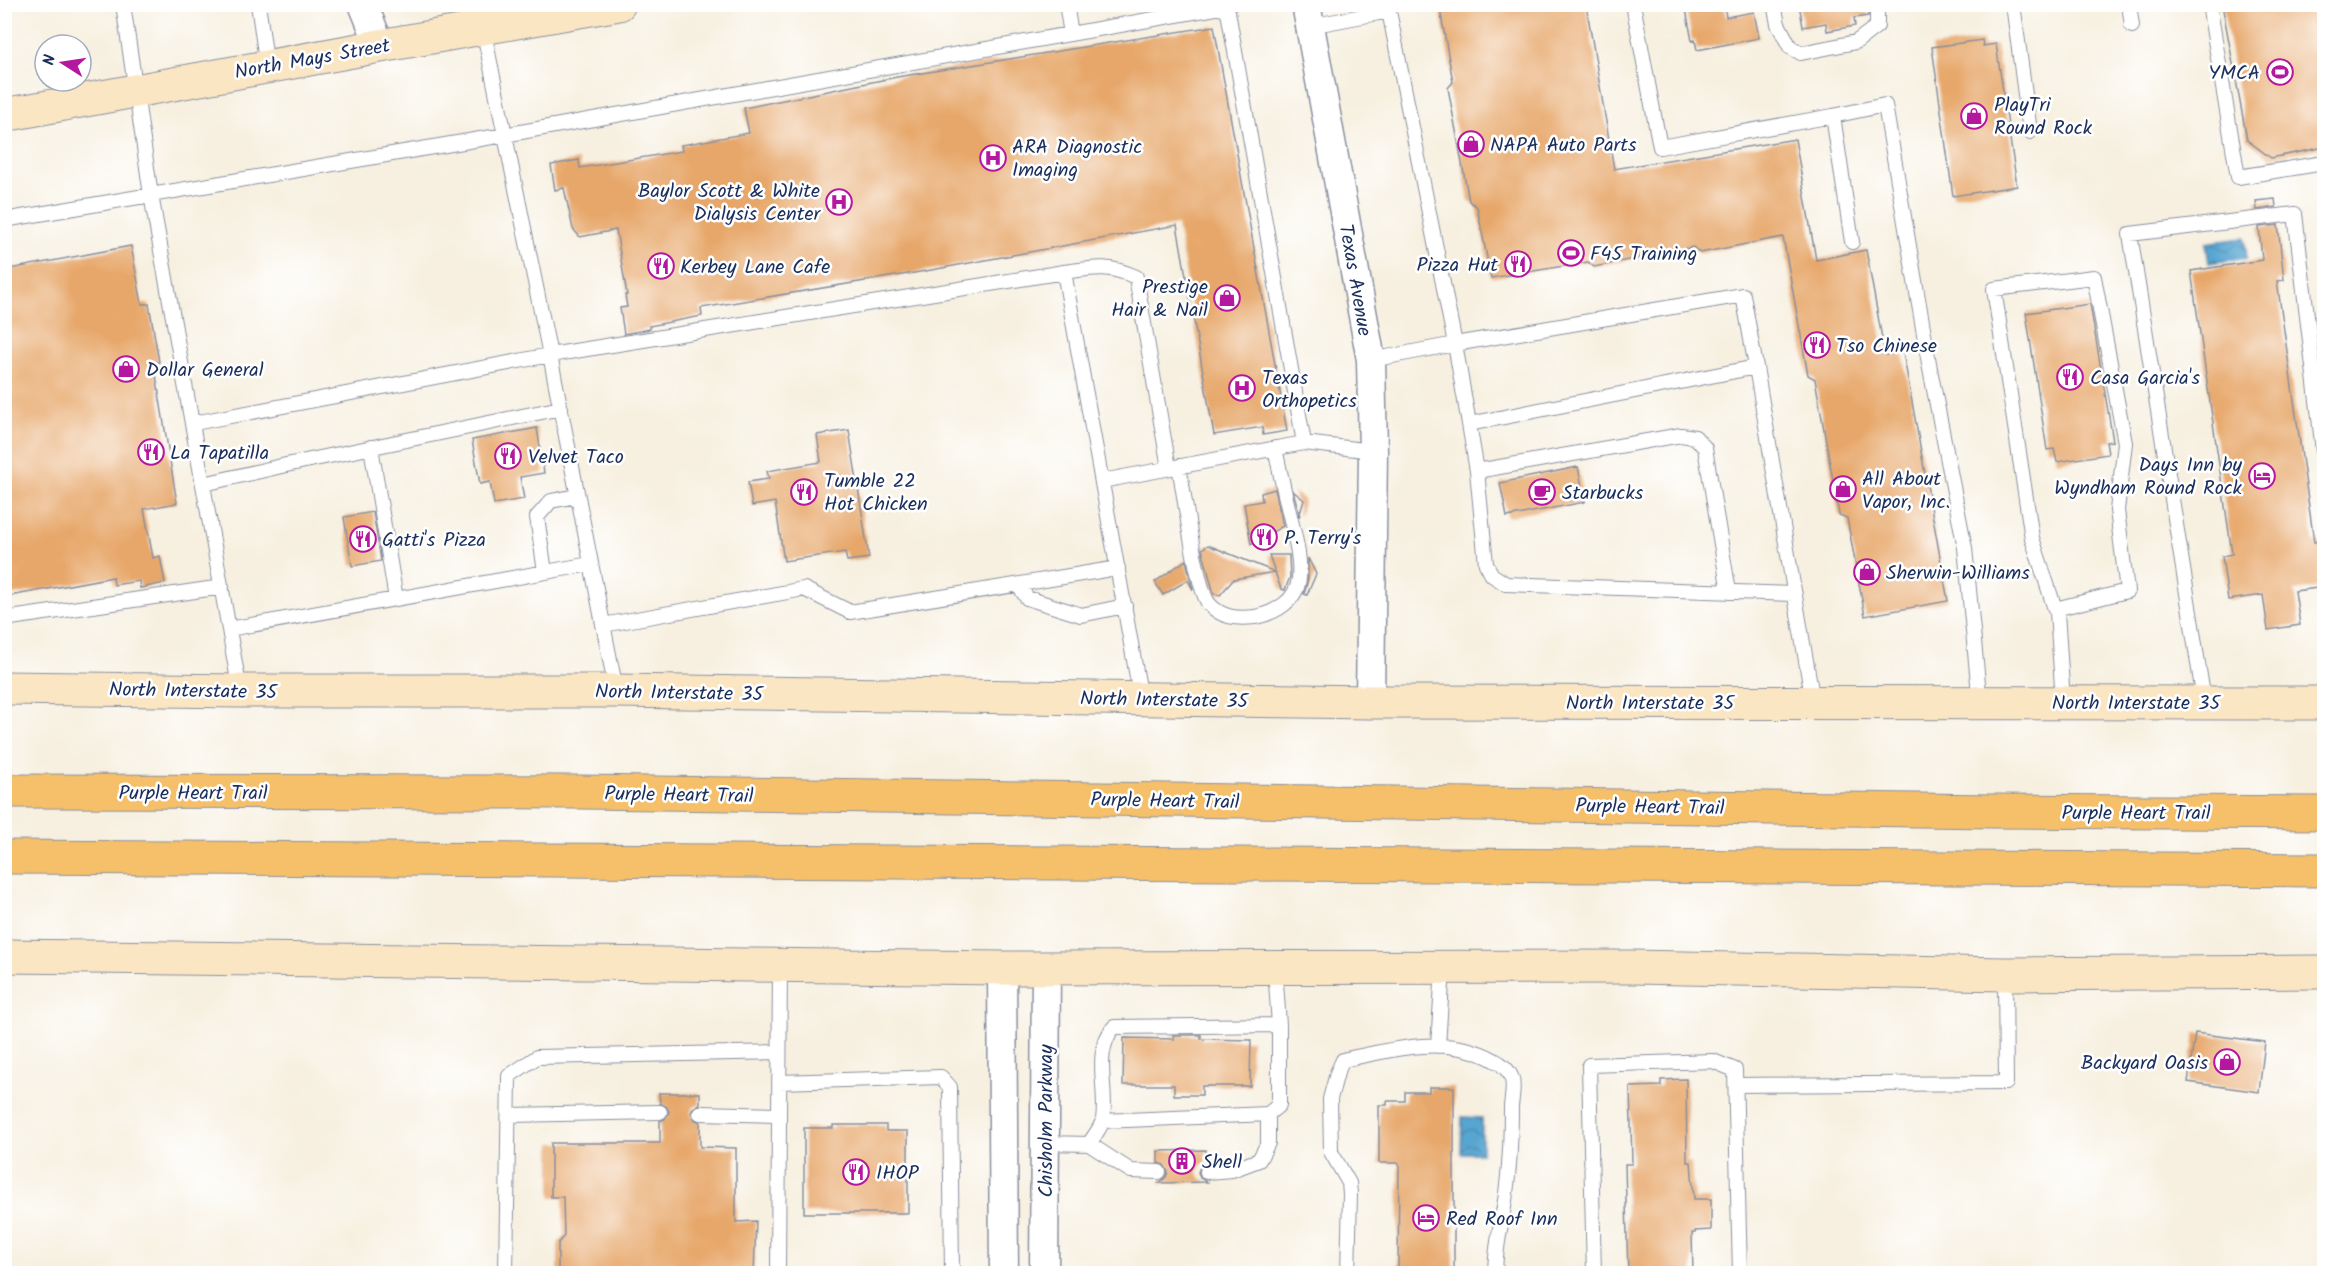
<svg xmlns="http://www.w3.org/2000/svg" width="2329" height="1278" font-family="Kalam,sans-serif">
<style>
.water{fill:url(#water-waves);stroke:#396a98;stroke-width:1.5}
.building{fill:#e7a76a}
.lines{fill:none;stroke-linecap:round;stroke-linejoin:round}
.lane-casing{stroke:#89909f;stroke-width:16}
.street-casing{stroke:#89909f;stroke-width:31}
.secondary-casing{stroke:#89909f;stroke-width:35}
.highway-casing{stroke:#89909f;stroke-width:35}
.lane{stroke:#fff;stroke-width:14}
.street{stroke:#fff;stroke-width:28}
.secondary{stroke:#fbe6c4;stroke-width:33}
.highway{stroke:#f6c06b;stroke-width:33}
.labels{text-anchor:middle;stroke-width:5;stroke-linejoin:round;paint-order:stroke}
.street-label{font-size:20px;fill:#1b2f5e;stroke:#fff}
.poi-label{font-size:20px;fill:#1b2f5e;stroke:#fff;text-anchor:start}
</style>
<defs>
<pattern id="water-waves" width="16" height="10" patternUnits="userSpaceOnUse" patternTransform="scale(1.5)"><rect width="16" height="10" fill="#57a6d1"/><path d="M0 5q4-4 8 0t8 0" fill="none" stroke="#4788ad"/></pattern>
</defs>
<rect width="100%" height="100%" fill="#fff"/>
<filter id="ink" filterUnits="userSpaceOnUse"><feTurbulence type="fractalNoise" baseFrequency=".0167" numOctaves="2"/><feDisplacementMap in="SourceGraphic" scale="12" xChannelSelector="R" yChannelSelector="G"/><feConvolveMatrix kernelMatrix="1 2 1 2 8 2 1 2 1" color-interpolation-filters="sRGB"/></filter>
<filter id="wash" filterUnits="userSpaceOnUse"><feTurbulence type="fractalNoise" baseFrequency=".008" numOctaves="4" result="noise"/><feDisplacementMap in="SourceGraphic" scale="24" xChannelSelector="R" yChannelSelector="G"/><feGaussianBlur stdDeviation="1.35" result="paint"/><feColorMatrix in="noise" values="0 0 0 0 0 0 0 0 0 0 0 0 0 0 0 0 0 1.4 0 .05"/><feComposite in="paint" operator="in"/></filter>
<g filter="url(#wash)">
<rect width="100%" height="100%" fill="#f7f0e0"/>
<!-- water -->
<path class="water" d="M 2244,238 L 2247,258 L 2209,263 L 2206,243 Z
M 1462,1117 L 1482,1118 L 1482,1153 L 1461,1153 Z"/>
<g id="blocks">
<!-- building -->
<path class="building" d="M 1439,4 L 1586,4 L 1614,169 L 1795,139 L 1816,260 L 1866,250 L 1885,355 L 1903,352 L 1948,601 L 1865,616 L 1847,518 L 1839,515 L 1815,379 L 1808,375 L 1783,237 L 1700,253 L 1693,247 L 1594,267 L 1588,262 L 1491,278 L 1477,207 L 1469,201 L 1448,88 L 1453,82 Z
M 1685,4 L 1724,4 L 1726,17 L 1754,12 L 1759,38 L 1697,50 L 1695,40 L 1692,41 Z
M 1799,4 L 1868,4 L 1868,16 L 1854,18 L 1855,26 L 1827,31 L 1826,23 L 1803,27 Z
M 2222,4 L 2325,4 L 2325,147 L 2271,158 L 2247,140 Z
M 1214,26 L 1287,431 L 1263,435 L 1262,427 L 1214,435 L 1177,225 L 926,271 L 701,308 L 702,316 L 649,326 L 650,329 L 624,334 L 620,308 L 627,307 L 625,295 L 627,295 L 616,230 L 580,237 L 573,229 L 564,188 L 555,190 L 551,165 L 579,160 L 580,168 L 682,151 L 681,145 L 749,133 L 744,108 L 897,77 Z
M 1982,40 L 1983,46 L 1996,44 L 2017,186 L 1953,196 L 1932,47 Z
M 2275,199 L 2276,207 L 2257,210 L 2256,201 Z
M 2278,225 L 2284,280 L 2277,281 L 2314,542 L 2325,541 L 2325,587 L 2295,591 L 2300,625 L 2268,630 L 2263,595 L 2228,600 L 2222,556 L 2232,554 L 2191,271 L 2262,260 L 2259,227 Z
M 131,246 L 142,304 L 149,304 L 159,362 L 154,363 L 177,503 L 144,509 L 153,558 L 160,556 L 165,583 L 140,588 L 139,581 L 114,585 L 113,577 L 4,597 L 4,270 Z
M 2090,304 L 2113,441 L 2106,442 L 2108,454 L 2057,462 L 2054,449 L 2047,450 L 2026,313 Z
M 537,428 L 544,473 L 520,477 L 524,499 L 494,504 L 490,482 L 480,484 L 472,440 Z
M 849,430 L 869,558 L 847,561 L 845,552 L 784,561 L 775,502 L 752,506 L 748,482 L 769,479 L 767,471 L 821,462 L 817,435 Z
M 1578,467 L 1585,502 L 1507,517 L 1500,483 Z
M 1275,489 L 1283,526 L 1251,544 L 1244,504 L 1262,501 L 1261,493 Z
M 1293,491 L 1304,500 L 1299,517 L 1298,509 Z
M 373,512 L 381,561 L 352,566 L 344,517 Z
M 1208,545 L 1230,554 L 1275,572 L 1234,579 L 1220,595 L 1214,594 L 1202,549 Z
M 1269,555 L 1289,555 L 1290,577 L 1285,590 L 1281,589 Z
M 1308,558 L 1316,574 L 1307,595 L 1304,594 L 1308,579 Z
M 1186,560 L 1193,590 L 1188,580 L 1163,595 L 1155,582 Z
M 2195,1033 L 2265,1042 L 2259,1092 L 2188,1082 Z
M 1173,1035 L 1201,1035 L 1201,1039 L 1251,1040 L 1250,1086 L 1202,1086 L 1202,1095 L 1174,1095 L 1174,1085 L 1123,1085 L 1124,1038 L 1174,1039 Z
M 1686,1079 L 1687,1162 L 1691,1162 L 1694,1199 L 1711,1199 L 1711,1230 L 1695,1231 L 1695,1233 L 1692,1233 L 1693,1274 L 1628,1274 L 1625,1164 L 1632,1164 L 1630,1087 L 1661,1086 L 1661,1080 Z
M 1429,1087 L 1454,1087 L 1454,1274 L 1398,1274 L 1399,1163 L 1379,1163 L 1379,1105 L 1387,1105 L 1387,1101 L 1405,1101 L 1405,1092 L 1429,1092 Z
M 659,1093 L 700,1093 L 700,1104 L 693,1108 L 691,1113 L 695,1120 L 700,1122 L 700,1147 L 736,1148 L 736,1222 L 756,1221 L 754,1274 L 558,1274 L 558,1243 L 564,1236 L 563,1197 L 551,1197 L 551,1143 L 660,1143 L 660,1121 L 665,1119 L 669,1112 L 667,1107 L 660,1103 Z
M 833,1125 L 886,1125 L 886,1131 L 908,1131 L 908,1213 L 804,1213 L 804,1128 L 833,1128 Z
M 1206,1150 L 1206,1163 L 1201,1165 L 1198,1172 L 1200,1178 L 1207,1182 L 1159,1183 L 1166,1177 L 1168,1172 L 1164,1165 L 1158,1163 L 1158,1151 Z"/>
</g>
</g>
<g filter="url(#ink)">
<use href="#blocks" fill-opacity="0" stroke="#89909f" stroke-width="1.5"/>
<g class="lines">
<!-- lane casing -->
<g class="lane-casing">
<path id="lane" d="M 123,4 L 151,195 L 240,691
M 258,4 L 267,67
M 1066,4 L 1071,34
M 1633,4 L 1660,147 L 1833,116 L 1852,242
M 1774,4 L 1778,24 L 1790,47 L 1801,53 L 1856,42 L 1877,26 L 1877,4
M 2013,4 L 2030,132
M 2129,4 L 2132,26
M 2209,4 L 2238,177 L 2324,163
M 1310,26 L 1389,11 L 1455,344 L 1743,295 L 1756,367
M 1833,116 L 1885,105 L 1930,369 L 1965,548 L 1980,704
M 4,220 L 504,135 L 1227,6 L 1304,443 L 1102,481
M 1064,272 C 1094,268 1107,264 1136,277 L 1169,468
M 1371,360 L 1455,344 L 1469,424 L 1756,367 L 1813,702
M 194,423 L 550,355 L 483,28
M 1469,424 L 1477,471 L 1486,564 L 1492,575 L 1506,584 L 1795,594
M 1304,443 L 1373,451
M 371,447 L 396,599
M 1179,466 C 1184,492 1196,588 1209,604 C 1222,618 1237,619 1255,617 C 1275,613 1297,601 1299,578 C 1301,558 1295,538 1291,520 C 1285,496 1280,472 1275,448
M 1477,471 L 1681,435 L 1695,437 L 1705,448 L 1729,592
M 204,484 L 286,465 L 561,408
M 545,572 L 537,517 L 551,501 L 577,496
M 1019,586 L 1027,598 L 1081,615 L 1125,606
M 2055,609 L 2127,591 L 2117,510 L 2125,443 L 2094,277 L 1994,289 L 2032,538 L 2055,609 L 2057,612 L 2063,702
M 4,619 L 222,587
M 603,625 L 804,589 L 850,612 L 1118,568
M 229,629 L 590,564
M 616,690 L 550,355 L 1064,272 L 1141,699
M 2204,701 L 2130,234 L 2295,214 L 2324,460
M 1438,1046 L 1443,968
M 779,1082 L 941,1077 L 950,1087 L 952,1274
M 1736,1085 L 2006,1083 L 2005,974
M 700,1113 L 779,1115
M 509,1115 L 660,1112
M 1103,1121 L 1268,1114 L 1279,1105 L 1279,1025
M 1045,1143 L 1089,1144 C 1093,1137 1102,1127 1103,1119 C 1108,1088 1092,1053 1114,1027 L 1279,1025 L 1275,968
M 1089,1144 L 1131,1171 L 1159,1172
M 1207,1172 L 1232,1170 L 1259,1160 L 1268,1143 L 1268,1114
M 506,1274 L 509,1076 L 537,1057 L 779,1052
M 778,1274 L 780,965
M 1348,1274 L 1350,1194 L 1349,1183 L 1331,1152 L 1330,1099 L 1337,1073 L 1343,1060 C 1391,1049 1448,1034 1494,1060 C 1501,1063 1510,1071 1512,1079 C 1514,1087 1512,1098 1511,1106 C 1511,1135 1510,1164 1506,1193 C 1503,1220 1495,1245 1495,1274
M 1594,1274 L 1589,1065 L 1713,1061 L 1735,1070 L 1740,1274"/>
</g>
<!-- street casing -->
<g class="street-casing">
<path id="street" d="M 363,4 L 380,46
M 1306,4 L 1371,360 L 1373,451 L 1370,702
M 1002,968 L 1004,1274
M 1044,1274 L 1046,968"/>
</g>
<!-- secondary casing -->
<g class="secondary-casing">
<path id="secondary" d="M 4,115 L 380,46 L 619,4
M 4,688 L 240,691 L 616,691 L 1370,702 L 2324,703
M 4,956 L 1002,968 L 1632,967 L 2005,974 L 2324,972"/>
</g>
<!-- highway casing -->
<g class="highway-casing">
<path id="highway" d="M 4,791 L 579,792 L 1992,811 L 2324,813
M 4,857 L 2324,870"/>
</g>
<!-- lane -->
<use href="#lane" class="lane"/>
<!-- street -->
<use href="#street" class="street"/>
<!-- secondary -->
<use href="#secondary" class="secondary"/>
<!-- highway -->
<use href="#highway" class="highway"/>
</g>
</g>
<!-- icons -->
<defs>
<g id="stadium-ring" transform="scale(1.35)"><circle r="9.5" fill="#fff" stroke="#b5179e" stroke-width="1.5"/><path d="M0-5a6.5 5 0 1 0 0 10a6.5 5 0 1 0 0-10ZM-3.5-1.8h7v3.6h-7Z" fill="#b5179e"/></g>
<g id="shop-ring" transform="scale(1.35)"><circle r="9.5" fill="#fff" stroke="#b5179e" stroke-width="1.5"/><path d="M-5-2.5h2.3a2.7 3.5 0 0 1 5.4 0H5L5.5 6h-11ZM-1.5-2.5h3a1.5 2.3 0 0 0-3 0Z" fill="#b5179e"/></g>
<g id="hospital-ring" transform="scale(1.35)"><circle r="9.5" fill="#fff" stroke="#b5179e" stroke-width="1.5"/><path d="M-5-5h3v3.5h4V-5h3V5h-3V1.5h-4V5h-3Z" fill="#b5179e"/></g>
<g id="restaurant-ring" transform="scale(1.35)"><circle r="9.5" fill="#fff" stroke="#b5179e" stroke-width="1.5"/><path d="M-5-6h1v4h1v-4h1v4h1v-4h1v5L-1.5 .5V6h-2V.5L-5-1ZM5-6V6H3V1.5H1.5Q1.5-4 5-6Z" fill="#b5179e"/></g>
<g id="hotel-ring" transform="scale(1.35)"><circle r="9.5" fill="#fff" stroke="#b5179e" stroke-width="1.5"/><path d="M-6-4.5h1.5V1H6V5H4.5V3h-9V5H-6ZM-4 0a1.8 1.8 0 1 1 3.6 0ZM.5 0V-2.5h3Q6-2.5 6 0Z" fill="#b5179e"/></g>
<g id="cafe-ring" transform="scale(1.35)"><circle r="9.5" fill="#fff" stroke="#b5179e" stroke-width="1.5"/><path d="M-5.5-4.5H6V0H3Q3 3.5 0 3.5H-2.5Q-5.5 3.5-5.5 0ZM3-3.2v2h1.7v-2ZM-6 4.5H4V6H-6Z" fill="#b5179e"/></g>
<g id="building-ring" transform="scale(1.35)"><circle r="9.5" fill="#fff" stroke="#b5179e" stroke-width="1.5"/><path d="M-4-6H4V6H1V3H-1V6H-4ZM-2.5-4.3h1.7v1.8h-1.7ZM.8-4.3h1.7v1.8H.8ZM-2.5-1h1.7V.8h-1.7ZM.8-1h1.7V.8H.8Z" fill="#b5179e"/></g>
</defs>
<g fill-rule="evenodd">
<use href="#stadium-ring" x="2280" y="72"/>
<use href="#shop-ring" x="1974" y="116"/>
<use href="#shop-ring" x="1471" y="144"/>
<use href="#hospital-ring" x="993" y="158"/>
<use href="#hospital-ring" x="839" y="202"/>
<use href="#stadium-ring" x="1571" y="253"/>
<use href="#restaurant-ring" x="1518" y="264"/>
<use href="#restaurant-ring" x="661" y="266"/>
<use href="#shop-ring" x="1227" y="298"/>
<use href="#restaurant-ring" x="1817" y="345"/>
<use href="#shop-ring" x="126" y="369"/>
<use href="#restaurant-ring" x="2070" y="377"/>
<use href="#hospital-ring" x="1242" y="388"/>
<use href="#restaurant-ring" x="151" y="452"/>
<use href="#restaurant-ring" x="508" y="456"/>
<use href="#hotel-ring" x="2262" y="476"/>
<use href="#shop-ring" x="1843" y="489"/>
<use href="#restaurant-ring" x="804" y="492"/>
<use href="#cafe-ring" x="1542" y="492"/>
<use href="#restaurant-ring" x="1264" y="537"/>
<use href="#restaurant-ring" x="363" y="539"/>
<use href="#shop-ring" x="1867" y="572"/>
<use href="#shop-ring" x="2227" y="1062"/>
<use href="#building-ring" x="1182" y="1161"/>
<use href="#restaurant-ring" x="856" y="1172"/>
<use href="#hotel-ring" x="1426" y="1218"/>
</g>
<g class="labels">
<!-- street labels -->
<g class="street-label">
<text transform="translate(312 58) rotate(-10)" y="7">North Mays Street</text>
<text transform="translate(1356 280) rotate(80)" y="7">Texas Avenue</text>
<text transform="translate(193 690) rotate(1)" y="7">North Interstate 35</text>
<text transform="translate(679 692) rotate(1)" y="7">North Interstate 35</text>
<text transform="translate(1164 699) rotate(1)" y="7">North Interstate 35</text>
<text x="1650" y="709">North Interstate 35</text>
<text x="2136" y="709">North Interstate 35</text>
<text x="193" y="799">Purple Heart Trail</text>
<text transform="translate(679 794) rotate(1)" y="7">Purple Heart Trail</text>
<text transform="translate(1165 800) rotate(1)" y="7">Purple Heart Trail</text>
<text transform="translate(1650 806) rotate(1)" y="7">Purple Heart Trail</text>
<text x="2136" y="819">Purple Heart Trail</text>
<text transform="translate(1045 1121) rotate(-90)" y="7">Chisholm Parkway</text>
</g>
<!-- poi labels -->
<g class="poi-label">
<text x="2260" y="79" text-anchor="end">YMCA</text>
<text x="1994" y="111">PlayTri<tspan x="1994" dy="23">Round Rock</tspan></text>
<text x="1490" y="151">NAPA Auto Parts</text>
<text x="1012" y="153">ARA Diagnostic<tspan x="1012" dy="23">Imaging</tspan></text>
<text x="820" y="197" text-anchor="end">Baylor Scott &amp; White<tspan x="820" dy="23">Dialysis Center</tspan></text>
<text x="1590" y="260">F45 Training</text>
<text x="1498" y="271" text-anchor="end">Pizza Hut</text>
<text x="680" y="273">Kerbey Lane Cafe</text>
<text x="1208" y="293" text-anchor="end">Prestige<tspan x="1208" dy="23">Hair &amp; Nail</tspan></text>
<text x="1836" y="352">Tso Chinese</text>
<text x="146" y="376">Dollar General</text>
<text x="1262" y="384">Texas<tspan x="1262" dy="23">Orthopetics</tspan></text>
<text x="2090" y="384">Casa Garcia's</text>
<text x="170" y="459">La Tapatilla</text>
<text x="528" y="463">Velvet Taco</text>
<text x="2242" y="471" text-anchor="end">Days Inn by<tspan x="2242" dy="23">Wyndham Round Rock</tspan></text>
<text x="1862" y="485">All About<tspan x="1862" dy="23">Vapor, Inc.</tspan></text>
<text x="824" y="487">Tumble 22<tspan x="824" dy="23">Hot Chicken</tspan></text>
<text x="1562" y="499">Starbucks</text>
<text x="1284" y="544">P. Terry's</text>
<text x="382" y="546">Gatti's Pizza</text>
<text x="1886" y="579">Sherwin-Williams</text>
<text x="2208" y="1069" text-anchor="end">Backyard Oasis</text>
<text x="1202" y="1168">Shell</text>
<text x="876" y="1179">IHOP</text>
<text x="1446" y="1225">Red Roof Inn</text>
</g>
</g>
<!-- margin -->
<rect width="2329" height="1278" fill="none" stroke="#fff" stroke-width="24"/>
<!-- north arrow -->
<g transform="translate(63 63) rotate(282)"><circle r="28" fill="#ffffff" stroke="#a4acbf" stroke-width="1.5"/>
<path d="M0-4.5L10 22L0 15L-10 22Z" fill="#b5179e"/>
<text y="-9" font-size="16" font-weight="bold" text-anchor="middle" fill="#1b2f5e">N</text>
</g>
</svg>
